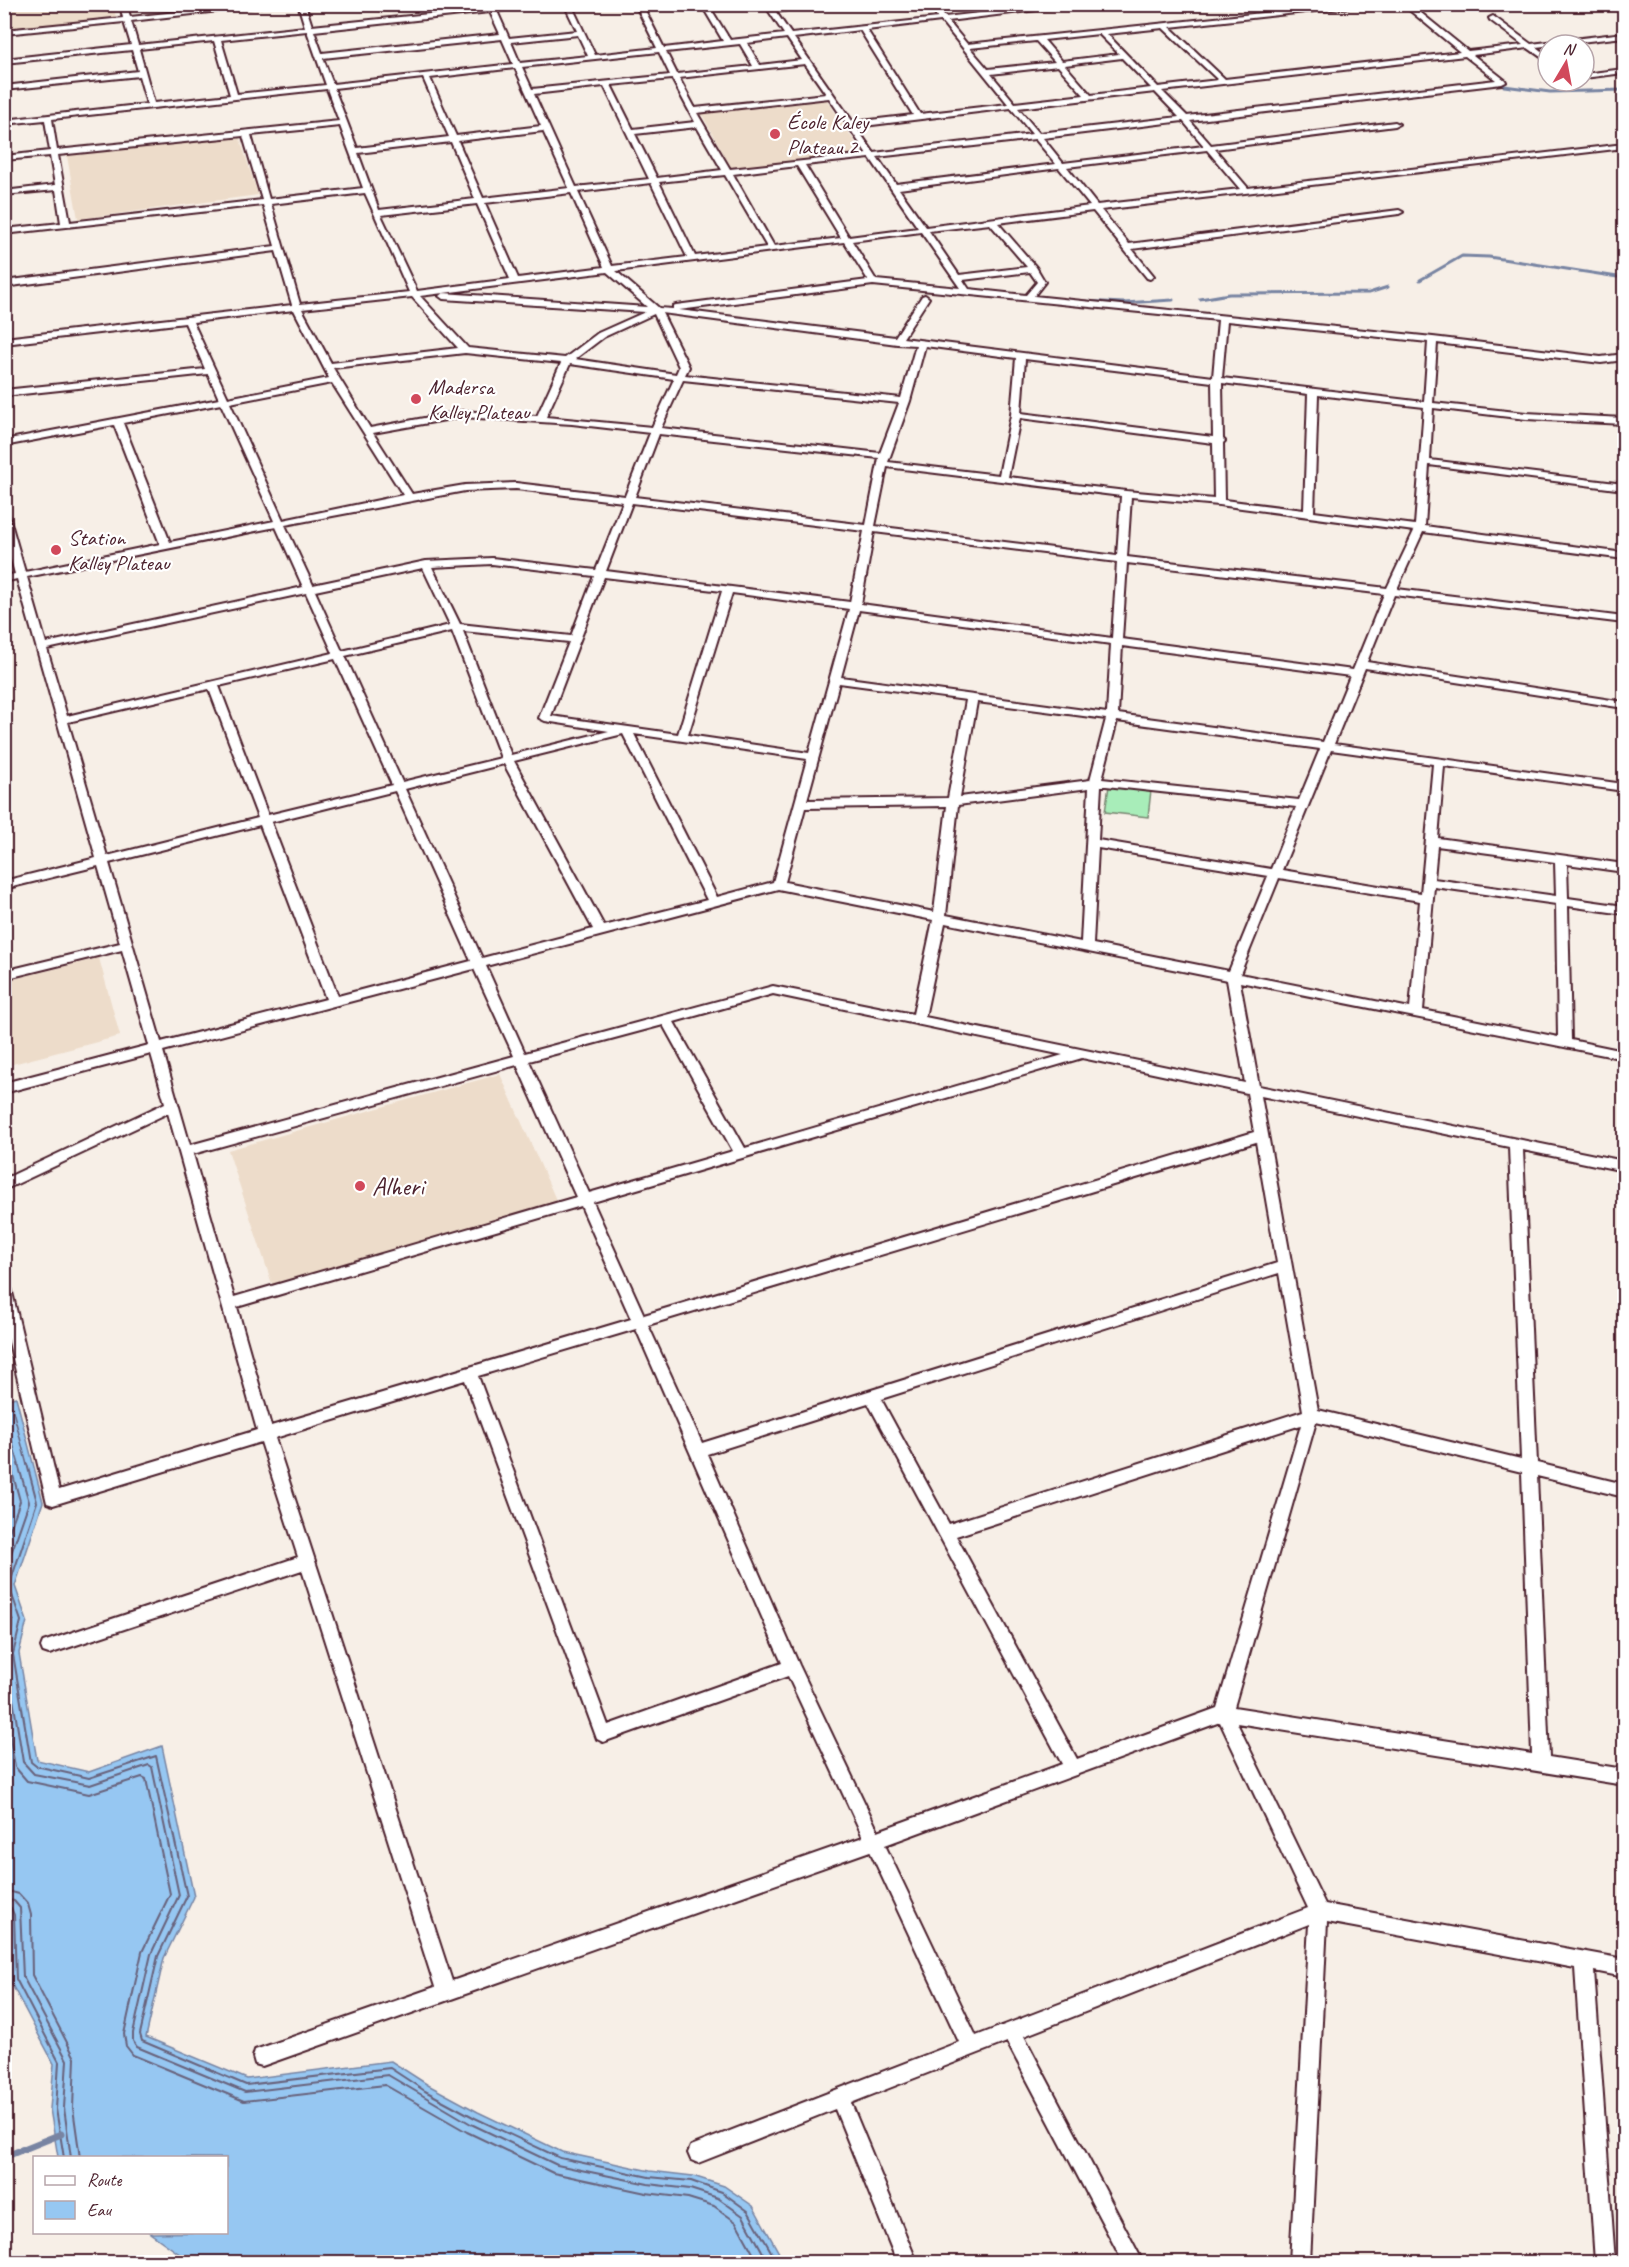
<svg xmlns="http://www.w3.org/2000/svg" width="1629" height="2267" font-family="Caveat,sans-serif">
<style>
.built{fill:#eddcca}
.green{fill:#a8edb9;stroke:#798672;stroke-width:1.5}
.water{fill:#96c7f2;stroke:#7884a2;stroke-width:1.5}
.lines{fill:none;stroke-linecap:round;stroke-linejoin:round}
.shore-far1{stroke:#68627b;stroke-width:1.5}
.shore{stroke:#68627b;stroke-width:2}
.stream-far1{stroke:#7884a2;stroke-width:3}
.stream{stroke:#7884a2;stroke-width:7}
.street-casing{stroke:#4a1f2b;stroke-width:4}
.street{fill:#fff;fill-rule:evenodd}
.poi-dot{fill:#d1495b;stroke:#fff;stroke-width:2}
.labels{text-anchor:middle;stroke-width:4.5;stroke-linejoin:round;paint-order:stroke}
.far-poi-label{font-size:22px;fill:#4a1f2b;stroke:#fff;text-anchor:start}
.poi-label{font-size:26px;fill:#4a1f2b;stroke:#fff;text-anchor:start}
</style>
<rect width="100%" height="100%" fill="#f7efe7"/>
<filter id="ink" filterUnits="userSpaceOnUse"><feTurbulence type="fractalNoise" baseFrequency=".0167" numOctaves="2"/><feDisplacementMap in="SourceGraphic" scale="12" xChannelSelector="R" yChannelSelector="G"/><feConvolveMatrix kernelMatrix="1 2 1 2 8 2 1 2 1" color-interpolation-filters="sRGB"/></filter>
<g filter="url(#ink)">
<!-- built -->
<path class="built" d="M 4,5 L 113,5 L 116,17 L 5,29 Z
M 826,99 L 863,154 L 732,169 L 701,113 Z
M 239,136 L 258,195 L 78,219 L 67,156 Z
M 99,958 L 120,1036 L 5,1066 L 5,981 Z
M 500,1074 L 557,1202 L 273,1287 L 228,1150 Z"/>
<!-- green -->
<path class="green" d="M 1109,786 L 1151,790 L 1148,817 L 1105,812 Z"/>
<!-- water -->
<path class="water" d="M 16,1397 L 43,1502 L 15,1586 L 27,1621 L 19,1653 L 37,1760 L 89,1772 L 162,1746 L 194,1897 L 164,1958 L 146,2037 L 247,2079 L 391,2061 L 428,2085 L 478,2112 L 562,2152 L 650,2171 L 693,2176 L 724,2186 L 753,2206 L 784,2262 L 191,2262 L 150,2233 L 226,2232 L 226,2158 L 58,2157 L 50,2109 L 54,2064 L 10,1981 L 8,1917 L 5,1902 L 4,1400 Z"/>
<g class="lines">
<!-- shore-far1 -->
<path class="shore-far1" d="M 4,1405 L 12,1407 L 27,1465
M 4,1413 L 19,1465
M 4,1443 L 10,1465"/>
<!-- shore -->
<path class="shore" d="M 27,1464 L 37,1502 L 9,1586 L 21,1621 L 13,1654 L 31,1762 L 36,1766 L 89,1778 L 156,1756 L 187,1896 L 158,1956 L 140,2034 L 142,2041 L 246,2085 L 390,2068 L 425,2091 L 475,2118 L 560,2158 L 649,2177 L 691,2181 L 722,2192 L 748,2211 L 777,2262
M 4,1546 L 20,1501 L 10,1464
M 4,1574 L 29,1502 L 18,1464
M 4,1597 L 13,1622 L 6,1655 L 23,1762 L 34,1774 L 90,1785 L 149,1765 L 152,1767 L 179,1895 L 151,1954 L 133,2033 L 133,2041 L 137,2047 L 245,2092 L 388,2075 L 471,2124 L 557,2165 L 648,2184 L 690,2189 L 718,2198 L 743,2216 L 768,2262
M 4,1702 L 15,1767 L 27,1781 L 89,1794 L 142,1777 L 146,1779 L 170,1894 L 142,1952 L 124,2034 L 126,2046 L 133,2055 L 244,2101 L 385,2085 L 467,2132 L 553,2173 L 646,2193 L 688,2198 L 714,2206 L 736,2222 L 758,2262
M 4,1890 L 19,1894 L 28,1904 L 31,1915 L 32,1975 L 75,2058 L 73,2108 L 80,2158
M 4,1899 L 14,1901 L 20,1908 L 23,1977 L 67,2060 L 64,2108 L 71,2158
M 4,1907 L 11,1908 L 14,1915 L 16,1979 L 59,2062 L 56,2109 L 64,2158"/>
<!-- stream-far1 -->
<path class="stream-far1" d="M 1504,86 L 1550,92 L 1624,90
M 1420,280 L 1462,256 L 1489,257 L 1624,278
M 1200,299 L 1229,294 L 1369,293 L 1388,287
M 1082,301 L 1124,303 L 1173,300"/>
<!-- stream -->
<path class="stream" d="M 4,2157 L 61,2134"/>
<!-- street casing -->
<g class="street-casing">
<path id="street" d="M 120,4 L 127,4 L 130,17 L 251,4 L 280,4 L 131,21 L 138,45 L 305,27 L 298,4 L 305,4 L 312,26 L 488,8 L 487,4 L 494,4 L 495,7 L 550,4 L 497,11 L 509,38 L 577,31 L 564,4 L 571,4 L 595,55 L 657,48 L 635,4 L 642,4 L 664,48 L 723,41 L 701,4 L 708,4 L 730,40 L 784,34 L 764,4 L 771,4 L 773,8 L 822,4 L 776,12 L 791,34 L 938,18 L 928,4 L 935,4 L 945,17 L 1057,4 L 1084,4 L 948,21 L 967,44 L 1348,4 L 1377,4 L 1170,27 L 1225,79 L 1460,52 L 1402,4 L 1410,4 L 1468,51 L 1523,45 L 1490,20 L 1489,18 L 1493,16 L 1531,44 L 1624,33 L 1624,37 L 1536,47 L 1548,56 L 1548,62 L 1528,48 L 1473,55 L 1505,80 L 1506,82 L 1502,84 L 1190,121 L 1211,145 L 1395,122 L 1399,124 L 1395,126 L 1215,149 L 1248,188 L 1624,144 L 1624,148 L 1101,210 L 1129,244 L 1399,210 L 1403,212 L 1399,214 L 1132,249 L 1154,276 L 1150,279 L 1147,278 L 1093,211 L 998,223 L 1036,267 L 1045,282 L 1034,296 L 1433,337 L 1601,357 L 1624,354 L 1624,360 L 1601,363 L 1437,343 L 1433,403 L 1526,413 L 1624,418 L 1624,424 L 1526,419 L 1433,408 L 1430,460 L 1624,484 L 1624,490 L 1429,465 L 1425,526 L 1624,553 L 1624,559 L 1423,532 L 1397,589 L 1624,617 L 1624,623 L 1394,595 L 1367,662 L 1624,702 L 1624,708 L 1365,668 L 1334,744 L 1624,784 L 1624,791 L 1444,766 L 1438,838 L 1624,864 L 1624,872 L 1567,864 L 1568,898 L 1624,906 L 1624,914 L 1568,906 L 1571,1040 L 1624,1051 L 1624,1059 L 1240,982 L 1259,1086 L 1624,1161 L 1624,1171 L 1523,1150 L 1537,1463 L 1624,1484 L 1624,1497 L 1537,1476 L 1549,1757 L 1624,1769 L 1624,1785 L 1237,1723 L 1325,1904 L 1624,1959 L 1624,1977 L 1594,1971 L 1615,2262 L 1595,2262 L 1575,1968 L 1327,1922 L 1310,2262 L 1290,2262 L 1309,1924 L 1024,2036 L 1143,2262 L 1123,2262 L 1007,2042 L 851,2103 L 917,2262 L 897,2262 L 835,2109 L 698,2163 L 691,2160 L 688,2153 L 691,2146 L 959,2042 L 870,1851 L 262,2066 L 255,2064 L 253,2057 L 255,2050 L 435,1987 L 302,1570 L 49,1654 L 43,1652 L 41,1647 L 43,1642 L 298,1557 L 261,1442 L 53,1505 L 47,1503 L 4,1321 L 4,1283 L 9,1284 L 11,1288 L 59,1490 L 257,1430 L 168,1113 L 4,1190 L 4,1179 L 165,1103 L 151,1054 L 4,1093 L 4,1083 L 149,1045 L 122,950 L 4,979 L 4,971 L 120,943 L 98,866 L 4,889 L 4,881 L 96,858 L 17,579 L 4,582 L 4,576 L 15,574 L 4,535 L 4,513 L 9,516 L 25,572 L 160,544 L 114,425 L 4,446 L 4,440 L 219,399 L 208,374 L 4,396 L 4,390 L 205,369 L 185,323 L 4,344 L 4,338 L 292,305 L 276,251 L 4,287 L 4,281 L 275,246 L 263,205 L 4,234 L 4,229 L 61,223 L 56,190 L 4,195 L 4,191 L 55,185 L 50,156 L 4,160 L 4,156 L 50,151 L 45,120 L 4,124 L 4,120 L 147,104 L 139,76 L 4,90 L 4,86 L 138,71 L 132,50 L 4,63 L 4,59 L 131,45 L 124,22 L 4,34 L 4,30 L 123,18 ZM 490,12 L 500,34 L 322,53 L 314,31 ZM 941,21 L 1008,104 L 920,114 L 867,30 ZM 1163,28 L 1218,80 L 1158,87 L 1107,34 ZM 860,30 L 913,115 L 853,122 L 794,38 ZM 307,31 L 326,85 L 237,94 L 221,40 ZM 1099,34 L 1119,54 L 1062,61 L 1044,40 ZM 578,35 L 588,56 L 520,63 L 511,42 ZM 787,38 L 802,60 L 760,65 L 747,43 ZM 502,39 L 513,64 L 333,84 L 323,58 ZM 214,41 L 230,95 L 154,103 L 139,49 ZM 1036,41 L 1055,62 L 988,69 L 970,48 ZM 740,44 L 753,66 L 677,74 L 666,52 ZM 659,52 L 670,75 L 532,89 L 522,67 ZM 1465,56 L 1496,80 L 1187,116 L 1162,91 ZM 1122,58 L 1151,88 L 1091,95 L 1065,65 ZM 805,64 L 826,94 L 695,108 L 679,78 ZM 1058,66 L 1084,95 L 1015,103 L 991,74 ZM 515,68 L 541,126 L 456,136 L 430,78 ZM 423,78 L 449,137 L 357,148 L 334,88 ZM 672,79 L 695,122 L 633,129 L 611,85 ZM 604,86 L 649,179 L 576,187 L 534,94 ZM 327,89 L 339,121 L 57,150 L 52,119 ZM 1155,92 L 1179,117 L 1039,133 L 1018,108 ZM 829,98 L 867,154 L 730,169 L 697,113 ZM 1011,108 L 1032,134 L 874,153 L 856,127 ZM 1183,121 L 1204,146 L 1063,163 L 1043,138 ZM 340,126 L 363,188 L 269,199 L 251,135 ZM 697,127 L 722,170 L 657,178 L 635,134 ZM 543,131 L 569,188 L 483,198 L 458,141 ZM 243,136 L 262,200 L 70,222 L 58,155 ZM 1035,139 L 1056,164 L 896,184 L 877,157 ZM 451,142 L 475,199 L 379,210 L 358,153 ZM 1207,150 L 1240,189 L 1097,205 L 1067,167 ZM 870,158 L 918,228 L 849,237 L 805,165 ZM 797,166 L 841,238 L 774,246 L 733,174 ZM 1059,168 L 1090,206 L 926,227 L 899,189 ZM 725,175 L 767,247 L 695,256 L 659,182 ZM 651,183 L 687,257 L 612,266 L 578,192 ZM 365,193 L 409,292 L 300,304 L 271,204 ZM 571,193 L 604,267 L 518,278 L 485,203 ZM 477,204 L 510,279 L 417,291 L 381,215 ZM 990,224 L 1027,267 L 959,275 L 929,231 ZM 921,232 L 960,288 L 876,280 L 852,241 ZM 844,242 L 868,280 L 676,305 L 673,306 L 673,309 L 659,308 L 616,271 ZM 607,272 L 647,307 L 443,293 L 439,296 L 443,299 L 645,312 L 598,333 L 565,358 L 468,348 L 420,296 ZM 1030,272 L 1037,282 L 1026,295 L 969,289 L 963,280 ZM 873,285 L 1218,320 L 1213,377 L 903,338 L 929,298 L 925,295 L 922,296 L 895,337 L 679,310 ZM 412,297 L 458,348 L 331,363 L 302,309 ZM 294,310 L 329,378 L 228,398 L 193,322 ZM 662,313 L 897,344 L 916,345 L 901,398 L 685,375 L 689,367 ZM 654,314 L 679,367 L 676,374 L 575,359 L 604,337 ZM 1227,321 L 1428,342 L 1424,402 L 1222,378 ZM 925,346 L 1016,358 L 1011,415 L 999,475 L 888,462 L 910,401 ZM 465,353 L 561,363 L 537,416 L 462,411 L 370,428 L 333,368 ZM 1025,359 L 1212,382 L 1213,437 L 1021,413 ZM 570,364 L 674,379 L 652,427 L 546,417 ZM 683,380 L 899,403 L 880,453 L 661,428 ZM 332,383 L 403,495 L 283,520 L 230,403 ZM 1222,383 L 1308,394 L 1304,510 L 1224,500 L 1223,443 L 1225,441 L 1223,439 ZM 1318,395 L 1424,407 L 1415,525 L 1314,512 ZM 221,404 L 274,521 L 170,542 L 123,423 ZM 462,417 L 572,424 L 650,433 L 625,496 L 516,483 L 465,485 L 412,494 L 373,433 ZM 1020,418 L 1213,443 L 1214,499 L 1126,491 L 1008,477 ZM 659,434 L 879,458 L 866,525 L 635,497 ZM 887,467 L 1121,496 L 1117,556 L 875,526 ZM 516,489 L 623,502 L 596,570 L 492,558 L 426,561 L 313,585 L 285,525 L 465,491 ZM 1131,497 L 1219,505 L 1414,531 L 1387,588 L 1127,557 ZM 632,503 L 864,531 L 850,602 L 606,571 ZM 276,527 L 303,587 L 46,643 L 27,577 ZM 874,532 L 1117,562 L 1112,638 L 861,604 ZM 1127,563 L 1384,594 L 1353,670 L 1122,639 ZM 492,564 L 594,576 L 571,636 L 460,624 L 432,567 ZM 423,568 L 450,625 L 342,651 L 315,591 ZM 604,577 L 722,591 L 678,734 L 551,716 ZM 306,593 L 333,653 L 67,716 L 47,649 ZM 732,593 L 849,609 L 809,753 L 688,735 ZM 859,610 L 1111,644 L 1107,713 L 841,677 ZM 452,631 L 501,758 L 402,782 L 345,656 ZM 463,631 L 569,642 L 539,718 L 545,721 L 609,731 L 511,755 ZM 1122,646 L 1350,676 L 1323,742 L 1118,714 ZM 335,659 L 392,785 L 268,815 L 219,686 ZM 839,683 L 966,700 L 948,798 L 807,800 ZM 209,689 L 258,818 L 107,856 L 68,722 ZM 977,702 L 1106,719 L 1090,780 L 960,797 ZM 1117,721 L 1320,749 L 1299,800 L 1102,779 ZM 623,734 L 707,900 L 604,926 L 514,761 ZM 634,734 L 807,759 L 773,882 L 717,897 ZM 1331,750 L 1433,764 L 1421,893 L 1282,870 ZM 504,764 L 593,929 L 482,958 L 405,789 ZM 1101,786 L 1106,786 L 1296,807 L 1271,869 L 1098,840 ZM 1089,788 L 1081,942 L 946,915 L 958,805 ZM 395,791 L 471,961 L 338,996 L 271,822 ZM 947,806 L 934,912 L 785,882 L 805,808 ZM 260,825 L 326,999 L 161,1042 L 109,863 ZM 1437,846 L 1555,862 L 1556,896 L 1434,879 ZM 1098,848 L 1268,876 L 1229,971 L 1093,944 ZM 1279,878 L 1420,901 L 1410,1008 L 1240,974 ZM 1434,887 L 1556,904 L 1558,1037 L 1423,1010 ZM 778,889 L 933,920 L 913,1014 L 773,986 L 525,1053 L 486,966 ZM 945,923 L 1227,980 L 1245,1083 L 925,1017 ZM 474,969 L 514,1056 L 190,1145 L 163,1051 ZM 773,994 L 1063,1055 L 745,1148 L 674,1022 ZM 663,1025 L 733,1151 L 589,1193 L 529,1061 ZM 1082,1058 L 1247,1093 L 1254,1132 L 644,1315 L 593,1202 ZM 517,1065 L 576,1197 L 234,1297 L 193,1154 ZM 1261,1096 L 1509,1147 L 1521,1459 L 1318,1410 ZM 1256,1142 L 1277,1263 L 702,1443 L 648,1325 ZM 581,1206 L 631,1319 L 271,1426 L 237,1307 ZM 1279,1273 L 1303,1411 L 949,1524 L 881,1399 ZM 636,1329 L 782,1663 L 608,1725 L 478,1376 ZM 465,1380 L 597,1739 L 603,1742 L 788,1676 L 863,1837 L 452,1981 L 275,1438 ZM 868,1403 L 1062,1764 L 878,1831 L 799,1665 L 707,1454 ZM 1316,1422 L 1522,1472 L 1532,1754 L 1234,1707 ZM 1301,1425 L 1217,1708 L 1077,1759 L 956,1536 ZM 1220,1722 L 1308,1908 L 976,2036 L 885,1845 Z
M 1618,4 L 1624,4 L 1624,9 Z
M 1624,69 L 1624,73 L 1584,78 L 1584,74 Z"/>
</g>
<!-- street -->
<use href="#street" class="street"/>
</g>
</g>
<!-- markers -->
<g class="poi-dot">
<circle cx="775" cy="134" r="6"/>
<circle cx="416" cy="399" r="6"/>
<circle cx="56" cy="550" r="6"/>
<circle cx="360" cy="1186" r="6"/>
</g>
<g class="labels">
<!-- far-poi labels -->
<g class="far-poi-label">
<text x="787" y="129">École Kaley<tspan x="787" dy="25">Plateau 2</tspan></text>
<text x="428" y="394">Madersa<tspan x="428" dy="25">Kalley Plateau</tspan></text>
<text x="68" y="545">Station<tspan x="68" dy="25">Kalley Plateau</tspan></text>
</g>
<!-- poi labels -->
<g class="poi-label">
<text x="372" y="1195">Alheri</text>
</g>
</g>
<!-- margin -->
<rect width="1629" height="2267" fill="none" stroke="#fff" stroke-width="24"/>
<rect x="12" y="12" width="1605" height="2243" fill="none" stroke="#4a1f2b" stroke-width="2" filter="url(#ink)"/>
<!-- legend -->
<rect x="33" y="2156" width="195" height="78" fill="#ffffff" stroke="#b7a5aa" stroke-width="1.5"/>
<rect x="45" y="2176" width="30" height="9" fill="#ffffff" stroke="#b7a5aa" stroke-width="1.5"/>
<text x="87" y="2186" font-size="18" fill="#4a1f2b">Route</text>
<rect x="45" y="2201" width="30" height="18" fill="#96c7f2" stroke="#b7a5aa" stroke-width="1.5"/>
<text x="87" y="2216" font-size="18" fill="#4a1f2b">Eau</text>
<!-- north arrow -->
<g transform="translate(1566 63) rotate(10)"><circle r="28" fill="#ffffff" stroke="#b7a5aa" stroke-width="1.5"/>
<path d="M0-4.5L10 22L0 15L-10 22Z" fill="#d1495b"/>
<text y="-9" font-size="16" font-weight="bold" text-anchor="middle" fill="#4a1f2b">N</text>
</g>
</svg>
